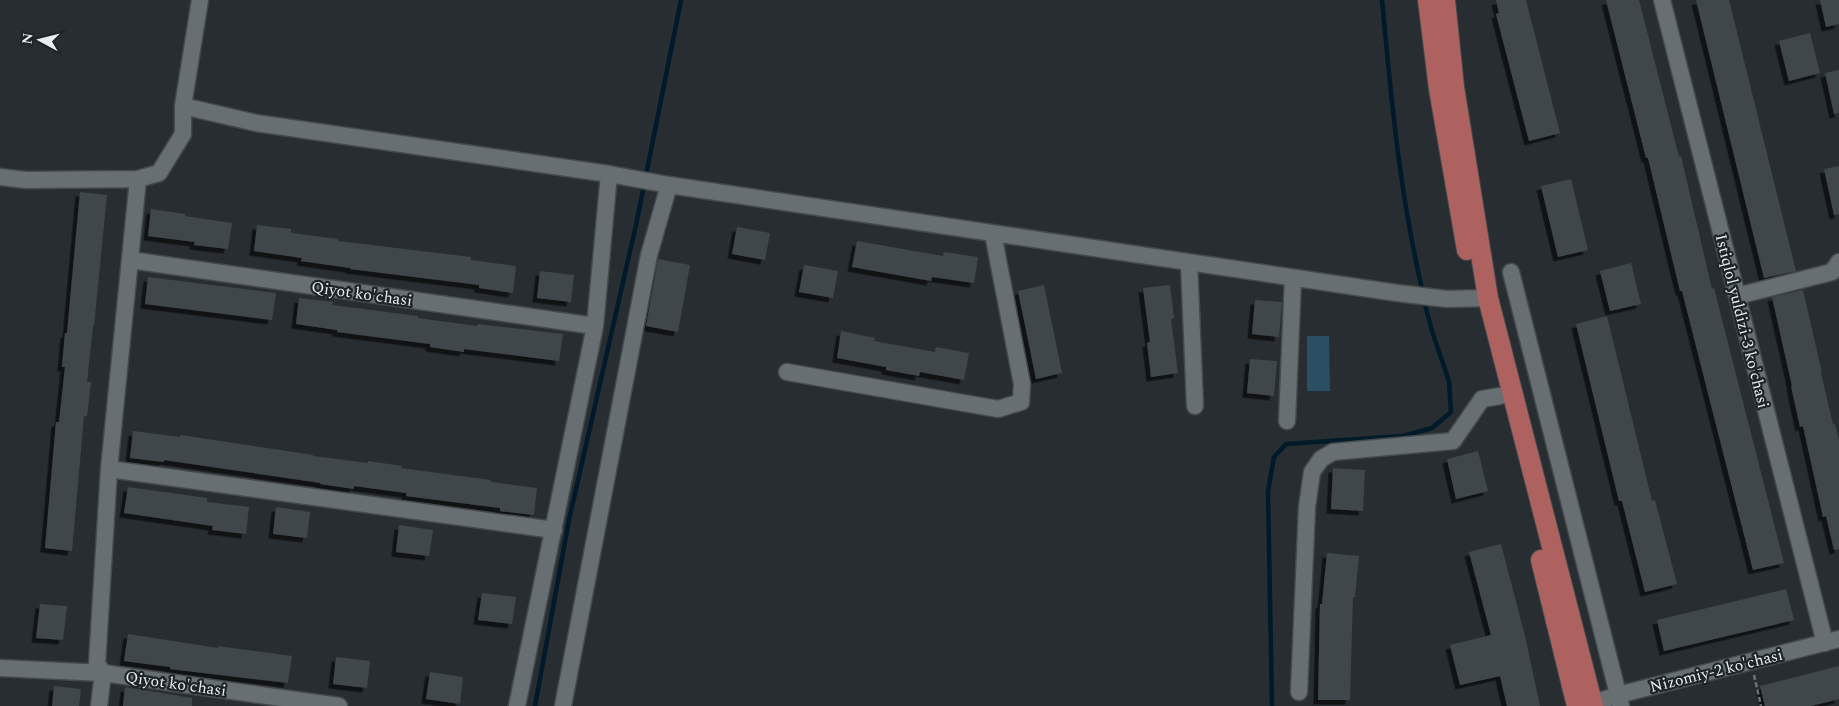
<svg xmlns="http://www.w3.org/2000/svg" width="1839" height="706" font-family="Spectral,serif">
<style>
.green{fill:#2a4f63}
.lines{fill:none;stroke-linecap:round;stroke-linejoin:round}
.stream{stroke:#001a29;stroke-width:4.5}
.building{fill:#40474b;filter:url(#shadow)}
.minor-casing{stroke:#444a4c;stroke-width:19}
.major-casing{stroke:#444a4c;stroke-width:22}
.path{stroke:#6c7275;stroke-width:2.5;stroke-dasharray:5 2.5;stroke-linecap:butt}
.minor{stroke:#686f73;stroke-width:16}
.major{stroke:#ad6260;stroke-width:20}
.labels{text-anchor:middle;stroke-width:4.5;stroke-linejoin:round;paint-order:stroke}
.street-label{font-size:16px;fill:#e9edef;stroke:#1d2427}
</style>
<defs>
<filter id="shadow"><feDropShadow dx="-4.5" dy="4.5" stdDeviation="0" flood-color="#0009"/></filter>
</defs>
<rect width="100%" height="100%" fill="#272d31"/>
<!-- green -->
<path class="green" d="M 1307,336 L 1329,336 L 1330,391 L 1307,391 Z"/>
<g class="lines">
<!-- stream -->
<path class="stream" d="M 1382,0 C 1391,98 1400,197 1423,293
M 535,706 L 569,520 L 636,225 L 681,0
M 1272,706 L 1268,491 L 1274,457 L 1286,444 L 1403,436 L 1432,428 L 1451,412 L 1449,381 L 1432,331 L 1424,301"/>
</g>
<!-- building -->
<path class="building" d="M 1496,0 L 1526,0 L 1560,133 L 1529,141 L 1496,14 L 1499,13 Z
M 1606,0 L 1639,0 L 1679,157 L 1681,156 L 1712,289 L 1714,288 L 1784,563 L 1753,570 L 1682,291 L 1680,291 L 1648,158 L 1646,158 Z
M 1696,0 L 1729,0 L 1796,271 L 1764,278 Z
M 1820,0 L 1839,0 L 1839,24 L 1826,27 Z
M 1810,33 L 1820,73 L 1789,81 L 1779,41 Z
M 1839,70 L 1839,113 L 1834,114 L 1825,73 Z
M 1839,166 L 1839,214 L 1834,215 L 1824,169 Z
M 1571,179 L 1588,250 L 1558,257 L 1541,186 Z
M 80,192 L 107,195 L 94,326 L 93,326 L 87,382 L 91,382 L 87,416 L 84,416 L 72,551 L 45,548 L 56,422 L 59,422 L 65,367 L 62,367 L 65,333 L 67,333 Z
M 151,209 L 185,214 L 185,216 L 232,223 L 228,249 L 194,245 L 195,242 L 148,236 Z
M 257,225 L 291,229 L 291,233 L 338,239 L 338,241 L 471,257 L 471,260 L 516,266 L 513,293 L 479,288 L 479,285 L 350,269 L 350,268 L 301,261 L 302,258 L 254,251 Z
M 737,227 L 770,233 L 765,260 L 732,254 Z
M 857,241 L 943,256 L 944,252 L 978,257 L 974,283 L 932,277 L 931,281 L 852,267 Z
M 658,259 L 690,265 L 678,332 L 646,326 Z
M 1631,263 L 1641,304 L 1610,311 L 1600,271 Z
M 804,265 L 838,271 L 833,298 L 799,292 Z
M 540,271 L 574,275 L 571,302 L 537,298 Z
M 148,277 L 276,293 L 272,320 L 145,304 Z
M 1044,285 L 1062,373 L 1036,379 L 1018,291 Z
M 1170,285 L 1174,318 L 1171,319 L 1178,373 L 1151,377 L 1147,343 L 1150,342 L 1143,288 Z
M 1803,290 L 1822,373 L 1821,373 L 1833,424 L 1835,424 L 1839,440 L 1839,549 L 1834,550 L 1826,516 L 1823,517 L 1803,426 L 1800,427 L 1791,386 L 1792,386 L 1772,297 Z
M 299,298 L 333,302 L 332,305 L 418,316 L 418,318 L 477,326 L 478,324 L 563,334 L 559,361 L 464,349 L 464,352 L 430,347 L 430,344 L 337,332 L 337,330 L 296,324 Z
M 1255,300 L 1282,302 L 1279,337 L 1252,334 Z
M 1607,316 L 1652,501 L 1655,500 L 1677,584 L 1645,592 L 1622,501 L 1619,501 L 1576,324 Z
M 841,331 L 875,338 L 874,341 L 935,352 L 936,347 L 969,353 L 964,380 L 920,372 L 919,376 L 886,370 L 886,367 L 837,358 Z
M 1250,359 L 1277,361 L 1274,396 L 1247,393 Z
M 133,431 L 180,437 L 181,435 L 313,455 L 313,456 L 368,463 L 368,461 L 402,466 L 401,468 L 491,480 L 491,482 L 537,488 L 534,515 L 500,511 L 500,508 L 406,496 L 406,493 L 354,486 L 354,489 L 320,484 L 321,483 L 164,460 L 164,462 L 130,458 Z
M 1478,451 L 1488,491 L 1456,499 L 1447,459 Z
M 1333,468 L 1365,470 L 1363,511 L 1331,509 Z
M 128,487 L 207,498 L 207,502 L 249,507 L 246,534 L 212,530 L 213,526 L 124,513 Z
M 276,507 L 310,512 L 307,538 L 273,534 Z
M 399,525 L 433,530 L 429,556 L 396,552 Z
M 1501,544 L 1525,636 L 1540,706 L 1507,706 L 1500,676 L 1460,685 L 1450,645 L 1491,635 L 1469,552 Z
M 1327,553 L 1359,556 L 1355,597 L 1353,597 L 1350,700 L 1318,700 L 1320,604 L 1322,604 Z
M 1786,589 L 1794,620 L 1664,651 L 1657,620 Z
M 482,593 L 516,597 L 512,624 L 478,620 Z
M 40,604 L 67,606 L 63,640 L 36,638 Z
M 128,634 L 218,648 L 218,646 L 292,656 L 288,683 L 170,669 L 170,667 L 124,661 Z
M 336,657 L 370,661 L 367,688 L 333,684 Z
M 1839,666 L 1839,699 L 1811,706 L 1765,706 L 1760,686 Z
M 430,672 L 463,677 L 460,704 L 426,699 Z
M 54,686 L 81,689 L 79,706 L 52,706 Z
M 125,687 L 192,698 L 192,706 L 123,706 Z"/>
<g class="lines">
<!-- minor casing -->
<g class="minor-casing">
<path id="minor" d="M 1662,0 L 1825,643
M 183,106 L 256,123 L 609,174 L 669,185 L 1397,293 L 1447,299 L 1488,298
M 0,177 L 26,180 L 138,179 L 159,173 L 183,134 L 183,106 L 200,0
M 138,179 L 109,469 L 97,664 L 103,673 L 339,706
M 130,260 L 595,326
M 1189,263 L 1195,406
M 1511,272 L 1621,706
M 1737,296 L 1832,272 L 1839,262
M 787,372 L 998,409 L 1021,402 L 1022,384 L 993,234
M 1287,421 L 1293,278
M 109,469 L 554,530
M 0,668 L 103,673 L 99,706
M 1299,692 L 1307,507 L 1312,472 L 1321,459 L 1333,452 L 1453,441 L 1482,399 L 1500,396
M 1593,703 L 1618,695 L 1839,639
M 517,706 L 595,326 L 609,174
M 563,706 L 649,255 L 669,185"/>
</g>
<!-- major casing -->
<g class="major-casing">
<path id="major" d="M 1428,0 L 1439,89 L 1467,250
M 1445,0 L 1454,87 L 1488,298 L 1593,706
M 1541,560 L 1577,706"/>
</g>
<!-- path -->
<path class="path" d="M 1754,675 L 1761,706"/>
<!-- minor -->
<use href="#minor" class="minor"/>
<!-- major -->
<use href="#major" class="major"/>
</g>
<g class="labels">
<!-- street labels -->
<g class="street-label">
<text transform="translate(362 293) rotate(8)" y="6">Qiyot ko'chasi</text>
<text transform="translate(1743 321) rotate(76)" y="6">Istiqlol yuldizi-3 ko'chasi</text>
<text transform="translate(1716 670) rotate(-14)" y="6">Nizomiy-2 ko'chasi</text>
<text transform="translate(176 683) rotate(8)" y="6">Qiyot ko'chasi</text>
</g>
</g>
<!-- north arrow -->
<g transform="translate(40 40) rotate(277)" stroke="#1d2427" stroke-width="4" paint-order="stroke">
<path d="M0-4L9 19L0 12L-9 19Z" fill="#e9edef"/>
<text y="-8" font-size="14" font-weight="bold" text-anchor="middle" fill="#e9edef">N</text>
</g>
</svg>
